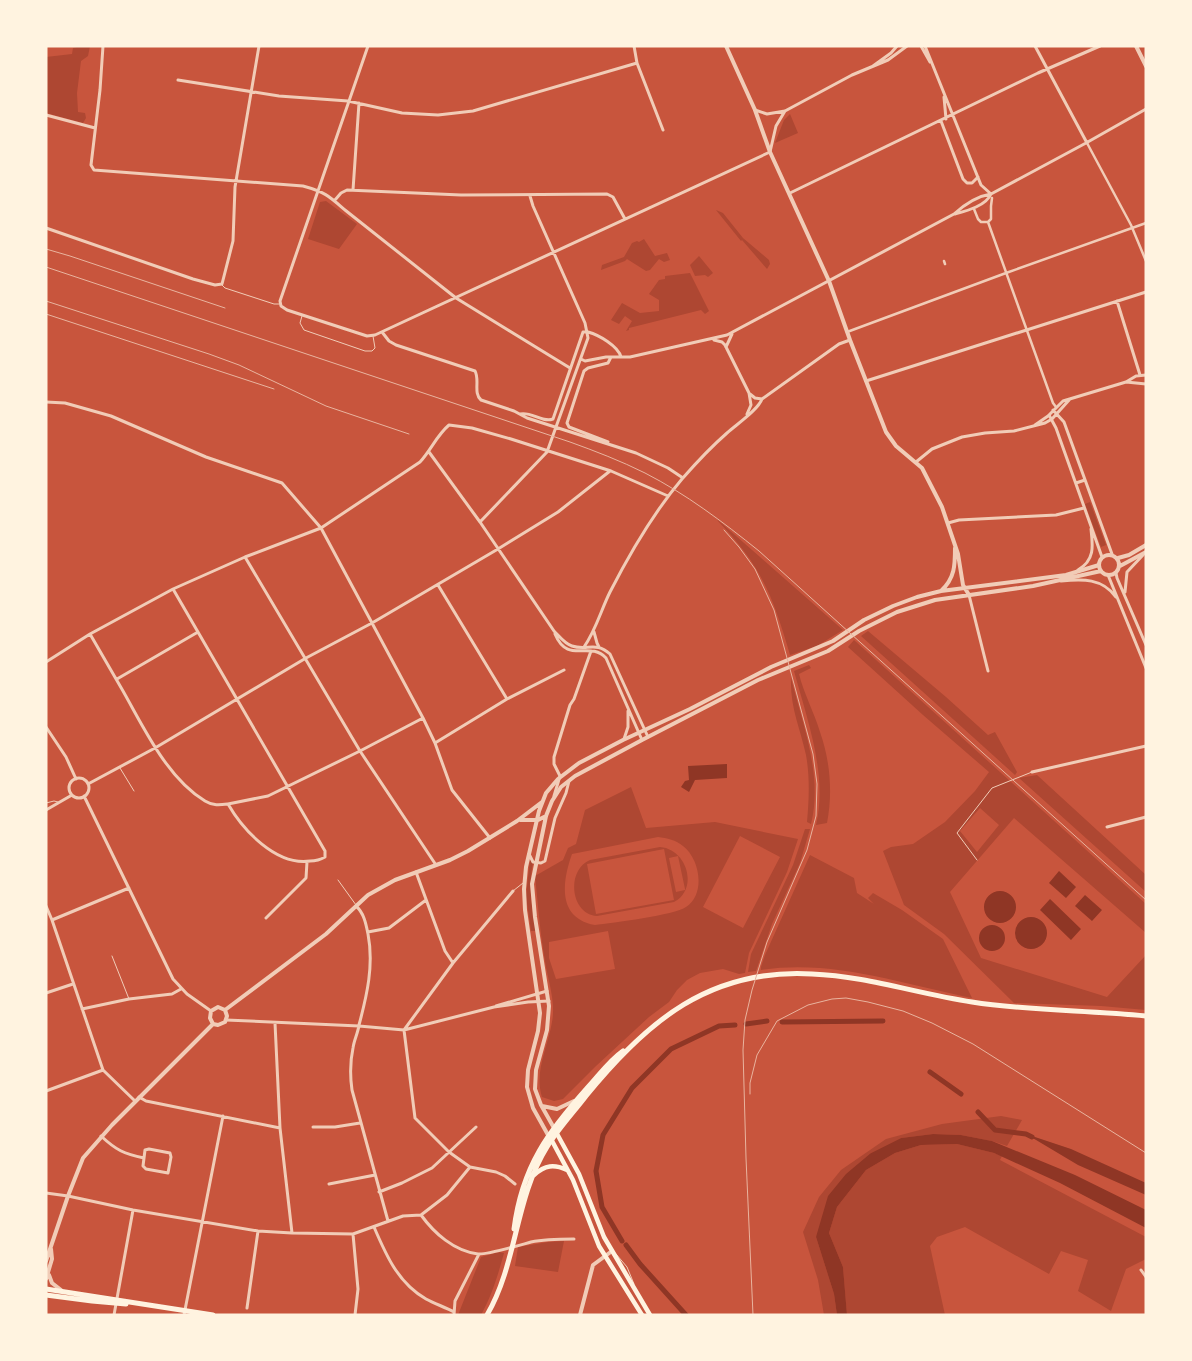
<svg xmlns="http://www.w3.org/2000/svg" width="1192" height="1361" font-family="'Titillium Web',sans-serif">
<style>
.green{fill:#ae4732;fill-rule:evenodd}
.water{fill:#8f3625}
.lines{fill:none;stroke-linecap:round;stroke-linejoin:round}
.canal{stroke:#8f3625;stroke-width:5}
.service{stroke:#f1ccb7;stroke-width:1}
.pedestrian{stroke:#f1ccb7;stroke-width:2.5}
.minor{stroke:#f1ccb7;stroke-width:3}
.tertiary{stroke:#f1ccb7;stroke-width:4}
.secondary{stroke:#fff3e0;stroke-width:4.5}
.primary{stroke:#fff3e0;stroke-width:5}
.rail{stroke:#e9b49f;stroke-width:1}
</style>
<rect width="100%" height="100%" fill="#c8553d"/>
<!-- green -->
<path class="green" d="M 81,46 L 90,46 L 88,56 L 81,61 L 77,93 L 78,112 L 85,113 L 86,118 L 83,123 L 46,113 L 46,57 L 72,54 L 73,48 Z
M 790,114 L 798,133 L 775,143 L 784,120 Z
M 326,201 L 357,224 L 339,249 L 308,239 L 320,202 Z
M 716,210 L 723,213 L 743,238 L 769,260 L 770,264 L 767,269 L 742,240 L 741,241 Z
M 644,239 L 655,256 L 667,253 L 670,260 L 664,262 L 659,259 L 650,270 L 646,271 L 627,259 L 625,261 L 601,270 L 602,265 L 624,257 L 632,243 L 637,241 L 639,242 Z
M 699,256 L 713,273 L 708,277 L 705,275 L 695,276 L 690,265 Z
M 690,273 L 709,311 L 705,314 L 701,310 L 629,328 L 629,330 L 626,331 L 632,321 L 625,316 L 619,324 L 611,320 L 622,303 L 640,313 L 659,311 L 659,300 L 649,294 L 659,280 L 665,279 L 665,276 Z
M 1090,502 L 1106,545 L 1101,547 L 1085,504 Z
M 717,520 L 719,521 L 843,630 L 817,646 L 790,655 C 773,596 761,565 717,520 Z
M 868,631 L 946,697 L 988,735 L 995,732 L 1017,772 L 1015,775 L 861,636 Z
M 854,640 L 1146,904 L 1146,933 L 1014,818 L 950,892 L 981,958 L 1107,997 L 1146,955 L 1146,1010 L 1101,1006 L 1014,1003 L 944,934 L 904,905 L 883,851 L 891,847 L 913,844 L 945,822 L 975,791 L 989,772 L 923,715 L 848,647 ZM 980,808 L 999,825 L 977,852 L 960,831 Z
M 809,665 L 811,668 L 799,674 C 804,694 814,712 820,732 C 830,760 833,793 827,823 L 816,825 C 828,775 807,719 794,671 Z
M 791,678 C 803,726 823,775 811,824 L 807,822 C 809,800 810,777 806,755 C 800,727 790,708 791,678 Z
M 1037,775 L 1146,875 L 1146,892 L 1019,778 Z
M 631,787 L 646,828 L 715,822 L 798,839 L 787,872 L 749,953 L 745,973 L 739,974 L 723,969 L 700,973 L 687,980 L 677,990 L 669,1002 L 649,1017 L 596,1066 L 563,1099 L 554,1101 L 542,1097 C 534,1071 548,1047 552,1022 C 556,1001 548,981 545,961 C 540,933 538,904 535,876 L 563,860 L 568,848 L 576,844 L 585,810 ZM 740,836 L 780,857 L 743,928 L 703,907 ZM 658,837 C 667,838 676,840 683,846 C 700,859 706,894 686,907 C 675,915 612,923 595,925 C 557,918 562,882 572,854 ZM 608,931 L 615,969 L 556,979 L 549,958 L 549,942 Z
M 805,829 L 810,829 L 800,863 L 772,924 L 756,971 L 748,972 L 751,954 L 793,865 Z
M 660,847 C 687,849 699,889 674,902 L 597,916 C 570,914 566,870 590,860 ZM 664,849 L 674,900 L 596,914 L 587,864 ZM 678,856 L 685,889 L 685,890 L 676,892 L 669,858 Z
M 810,855 L 854,878 L 857,893 L 874,904 L 868,898 L 873,893 L 902,910 L 943,939 L 972,998 C 902,984 833,959 761,970 L 761,967 L 765,955 Z
M 530,859 L 533,863 C 528,886 532,908 536,931 L 531,931 L 526,896 Z
M 1001,1116 L 1022,1120 L 1007,1146 L 992,1141 L 961,1135 L 933,1134 L 901,1138 L 871,1153 L 816,1237 L 834,1294 L 837,1315 L 824,1315 L 818,1280 L 803,1232 L 819,1197 L 841,1170 L 886,1139 L 942,1124 Z
M 957,1144 L 994,1153 L 1002,1156 L 1000,1160 L 1146,1237 L 1146,1259 L 1126,1269 L 1111,1311 L 1078,1291 L 1088,1260 L 1061,1251 L 1049,1274 L 965,1227 L 937,1237 L 930,1246 L 945,1315 L 847,1315 L 843,1267 L 829,1233 L 837,1207 L 866,1170 L 895,1153 L 921,1145 Z
M 564,1241 L 558,1272 L 515,1266 L 518,1247 L 548,1242 Z
M 499,1252 L 504,1253 C 498,1275 492,1295 481,1315 L 458,1315 L 481,1257 Z"/>
<!-- water -->
<path class="water" d="M 727,764 L 727,778 L 695,780 L 689,792 L 681,787 L 685,781 L 689,780 L 688,766 Z
M 1059,871 L 1076,887 L 1066,898 L 1049,883 Z
M984 907a16 16 0 1 1 32 0a16 16 0 1 1-32 0Z
M 1085,895 L 1102,910 L 1092,921 L 1075,906 Z
M 1050,899 L 1081,929 L 1071,940 L 1040,910 Z
M1015 933a16 16 0 1 1 32 0a16 16 0 1 1-32 0Z
M979 938a13 13 0 1 1 26 0a13 13 0 1 1-26 0Z
M 933,1134 L 961,1135 L 992,1141 L 1075,1175 L 1146,1210 L 1146,1228 L 1060,1183 L 994,1153 L 957,1144 L 921,1145 L 895,1153 L 866,1170 L 837,1207 L 829,1233 L 843,1267 L 847,1315 L 837,1315 L 834,1294 L 816,1237 L 828,1196 L 846,1174 L 871,1153 L 901,1138 Z
M 1026,1134 L 1071,1149 L 1146,1183 L 1146,1195 L 1078,1165 Z"/>
<g class="lines">
<!-- canal -->
<path class="canal" d="M 782,1022 L 883,1021
M 746,1024 L 767,1021
M 930,1072 L 961,1094
M 978,1112 L 995,1130 L 1026,1134 L 1032,1137
M 622,1241 L 602,1207 L 596,1171 L 603,1135 L 632,1088 L 671,1049 L 719,1026 L 735,1025
M 626,1245 L 640,1264 L 686,1315"/>
<!-- service -->
<path class="service" d="M 222,285 L 225,288 L 274,304 L 279,304
M 302,316 L 300,323 L 304,330 L 365,351 L 372,351 L 375,348 L 373,336
M 120,768 L 134,791
M 46,803 L 54,801 L 58,802
M 977,860 L 957,833 L 992,788 L 1032,772
M 338,880 L 356,905
M 513,891 L 523,883
M 112,956 L 129,999
M 616,1254 L 627,1267 L 634,1284"/>
<!-- pedestrian -->
<path class="pedestrian" d="M 1087,143 L 1131,225 L 1146,261
M 974,209 L 978,219 L 981,222 L 988,222
M 988,222 L 1053,403 L 1056,407
M 988,222 L 991,219 L 991,206 L 992,198
M 944,261 L 945,264
M 847,332 L 1006,273 L 1146,223"/>
<!-- minor -->
<path class="minor" d="M 103,46 L 100,90 L 91,165 L 94,170 L 303,186 C 325,192 329,196 345,210 L 456,298 L 570,368
M 368,46 L 280,301 L 281,306 L 287,310 L 367,336 L 375,335 L 770,152 L 776,126 L 785,111
M 634,46 L 637,63 L 663,130
M 921,46 L 930,62
M 925,46 L 981,185 L 991,194
M 1035,46 L 1087,143
M 873,66 L 891,53 L 897,46
M 178,80 L 279,96 L 348,101 L 402,113 L 438,115 L 473,111 L 637,63
M 944,97 L 946,119
M 755,110 L 767,114 L 785,111 L 852,75 L 888,60 L 907,46
M 46,115 L 95,128
M 941,121 L 963,179 L 967,183 L 972,183 L 978,177
M 353,190 L 359,103
M 790,193 L 1038,73 L 1100,46
M 335,200 L 341,193 L 347,190 L 461,195 L 607,194 L 613,197 L 625,219
M 955,214 C 966,211 986,206 991,194
M 46,228 L 193,279 L 215,285 L 222,284 L 233,241 L 235,187 L 259,46
M 1117,301 L 1140,375
M 382,332 L 389,341 L 396,345 L 475,371 C 480,380 473,393 481,400 L 514,411 L 527,418 L 636,453 L 668,468 L 683,478
M 588,332 C 599,335 618,346 621,357
M 714,340 L 722,342 L 725,345 L 749,393 L 751,405 L 747,414
M 726,347 L 732,334
M 581,359 L 585,361 L 606,357 L 630,357 L 727,335 L 954,214 C 964,205 978,196 991,194 L 1086,143 L 1146,109
M 866,381 L 1146,292
M 1126,382 L 1146,384
M 750,394 L 755,398 L 762,399
M 46,402 L 65,403 L 111,416 L 206,457 L 282,483 L 321,528 L 423,718 L 435,743 L 452,790 L 490,838
M 1053,410 L 1064,422 L 1112,554
M 520,414 C 531,411 542,423 553,419 L 582,335 L 583,332 L 588,332
M 1049,415 L 1056,428 L 1102,557
M 1035,425 L 1048,416 L 1063,401 L 1126,382 L 1136,376 L 1146,375
M 608,442 L 569,427 L 567,423 L 584,371 L 588,368 L 608,363 L 611,357
M 429,452 L 480,522 L 554,631 C 559,636 565,644 572,646 C 587,651 596,641 610,654 L 648,737
M 916,462 L 932,449 L 962,437 L 985,433 L 1014,431 L 1045,423 L 1052,419 L 1070,399
M 1076,483 L 1085,480
M 480,522 L 547,452 L 588,338 L 585,323 L 533,206 L 530,196
M 948,523 L 959,520 L 1056,515 L 1084,508
M 245,557 L 360,751 L 436,865
M 1078,570 C 1095,560 1093,546 1091,529
M 1116,573 L 1117,578 L 1146,645
M 1108,575 L 1146,668
M 1061,581 C 1083,579 1102,578 1116,597
M 438,585 L 507,699
M 1125,592 L 1127,572 L 1143,555
M 969,595 L 988,671
M 594,632 L 597,643 L 599,647
M 90,634 C 101,653 112,672 123,691 C 144,728 167,778 205,801 C 213,806 220,805 228,804 C 243,830 276,866 310,861 C 315,861 320,860 325,857 L 325,851 L 173,589
M 555,634 C 568,665 589,640 606,658 L 642,740
M 584,647 C 596,630 601,610 610,592 C 630,553 653,513 682,479 C 696,463 711,447 727,433 C 737,424 758,410 762,399 L 839,344 L 850,340
M 46,662 L 90,634 L 173,589 L 245,557 L 321,528 L 420,462 C 431,450 437,435 449,425 L 472,428 L 511,439 L 611,471 L 668,496
M 117,679 L 198,632
M 46,727 L 66,757 L 76,779
M 624,739 L 628,727 L 628,711
M 435,743 L 507,699 L 564,670
M 1032,772 L 1146,746
M69 788a10 10 0 1 1 20 0a10 10 0 1 1-20 0Z
M 88,784 L 155,748 L 306,658 L 372,623 L 498,549 L 558,512 L 610,471
M 84,796 L 173,979 L 187,994 L 211,1011
M 554,796 L 560,776 L 554,764 L 554,757 L 570,705 L 574,699 L 591,651
M 228,804 L 268,796 L 360,751 L 423,718
M 46,810 L 72,795
M 1107,827 L 1146,817
M 529,854 L 533,862 L 541,863 L 545,861 L 555,818 L 566,793 L 569,781
M 416,872 L 445,951 L 453,963
M 129,888 L 52,920 L 103,1070 L 135,1101
M 513,891 L 453,963 L 404,1030 L 415,1118 L 449,1152 L 470,1167 L 496,1172 L 505,1176 L 515,1184
M 46,906 L 52,920
M 356,906 C 364,913 366,924 368,934 C 374,965 367,995 359,1025 C 358,1033 354,1040 353,1048 C 350,1062 350,1076 352,1090 L 388,1221
M 266,918 L 306,878 L 307,862
M 368,932 L 389,928 L 426,900
M 46,993 L 73,984
M 496,1006 L 547,991
M 82,1009 L 129,999 L 172,994 L 181,989
M 226,1020 L 359,1026 L 404,1030 L 494,1007 L 528,1002 L 549,1001
M 275,1023 L 280,1128 L 292,1233
M 46,1091 L 103,1070
M 139,1097 L 146,1101 L 280,1128
M 313,1127 L 335,1127 L 360,1123
M 101,1136 C 116,1150 124,1154 144,1158
M 149,1149 L 170,1153 L 171,1157 L 168,1173 L 146,1169 L 143,1166 L 145,1150 Z
M 329,1184 L 375,1175
M 379,1192 L 402,1183 L 432,1168 L 476,1127
M 46,1193 L 68,1196 L 133,1210 L 258,1231 L 292,1233 L 353,1234 L 403,1216 L 421,1215 C 434,1233 454,1251 478,1254 C 487,1255 520,1245 531,1242 C 545,1239 560,1239 574,1239
M 421,1215 L 447,1195 L 470,1167
M 374,1227 C 386,1255 398,1283 426,1299 C 435,1304 445,1307 454,1312
M 353,1234 L 358,1289 L 355,1315
M 1141,1270 L 1146,1277
M 247,1308 L 258,1231
M 114,1315 L 133,1210
M 184,1315 L 223,1116
M 454,1315 L 455,1301 L 479,1254"/>
<!-- tertiary -->
<path class="tertiary" d="M 726,46 L 755,110 L 770,152 L 829,281 L 850,340 L 886,432 L 896,446 L 922,468 L 942,507 L 958,554 L 963,585 L 969,595
M 1136,46 L 1146,66
M1099 565a10 10 0 1 1 20 0a10 10 0 1 1-20 0Z
M 1118,558 L 1129,555 L 1146,545
M 1120,566 L 1146,552
M 941,591 C 955,578 955,565 955,548
M 520,820 L 538,820 L 546,816
M 225,1010 L 326,934 L 368,895 L 395,880 L 450,860 L 468,851 L 517,821 L 542,802
M 213,1024 L 210,1018 L 211,1011 L 218,1007 L 225,1010
M 213,1024 L 218,1025 L 225,1022 L 227,1016 L 225,1010
M 542,1106 L 557,1109 L 574,1101
M 554,1128 L 541,1105 L 535,1089 L 536,1070 L 547,1030 L 549,1006 L 535,917 L 532,884 L 546,816 L 552,801 L 561,787 L 575,776 L 642,740 L 758,680 L 828,651 L 859,631 L 897,612 L 935,600 L 1033,586 L 1101,571
M 548,1135 L 533,1108 L 527,1087 L 528,1070 L 538,1031 L 540,1013 L 525,910 L 524,889 L 526,867 L 539,811 L 546,793 L 558,779 L 579,763 L 623,740 L 690,709 L 771,667 L 833,641 L 864,620 L 893,606 L 917,597 L 941,591 L 1066,575 L 1099,565
M 46,1261 L 68,1196 L 83,1158 L 112,1125 L 213,1024
M 49,1275 L 52,1283 L 61,1290
M 46,1279 L 52,1259 L 51,1249
M 580,1315 L 593,1265 L 612,1251"/>
<!-- secondary -->
<path class="secondary" d="M 556,1132 L 579,1174 L 604,1237 L 650,1315
M 551,1139 L 573,1180 L 599,1246 L 642,1315
M 534,1175 C 545,1165 554,1164 567,1170"/>
<!-- primary -->
<path class="primary" d="M 514,1229 C 522,1166 548,1132 589,1086 C 600,1074 610,1060 623,1051
M 46,1289 L 213,1315
M 46,1295 L 92,1301 L 126,1304
M 487,1315 C 517,1264 515,1198 547,1147 C 558,1129 573,1113 586,1096 C 647,1021 710,968 812,974 C 866,976 918,994 972,1002 C 1029,1011 1088,1010 1146,1016"/>
<!-- rail -->
<path class="rail" d="M 46,249 L 70,256 L 225,308
M 46,267 L 570,442 C 595,451 621,461 645,473 C 686,494 723,522 759,551 L 1146,900
M 46,301 L 209,354 L 239,365 L 326,406 L 409,434
M 46,314 L 274,389
M 724,530 L 739,547 L 755,569 L 774,610 L 813,754 L 817,784 L 816,816 L 807,850 L 767,942 L 752,990 L 745,1020 L 743,1050 L 746,1158 L 753,1315
M 750,1094 L 750,1083 L 757,1055 L 777,1021 L 808,1005 L 832,999 L 846,998 L 868,1002 L 903,1011 L 932,1023 L 973,1044 L 1146,1153"/>
</g>
<!-- border -->
<rect width="1192" height="1361" fill="none" stroke="#fff3e0" stroke-width="95"/>
</svg>
